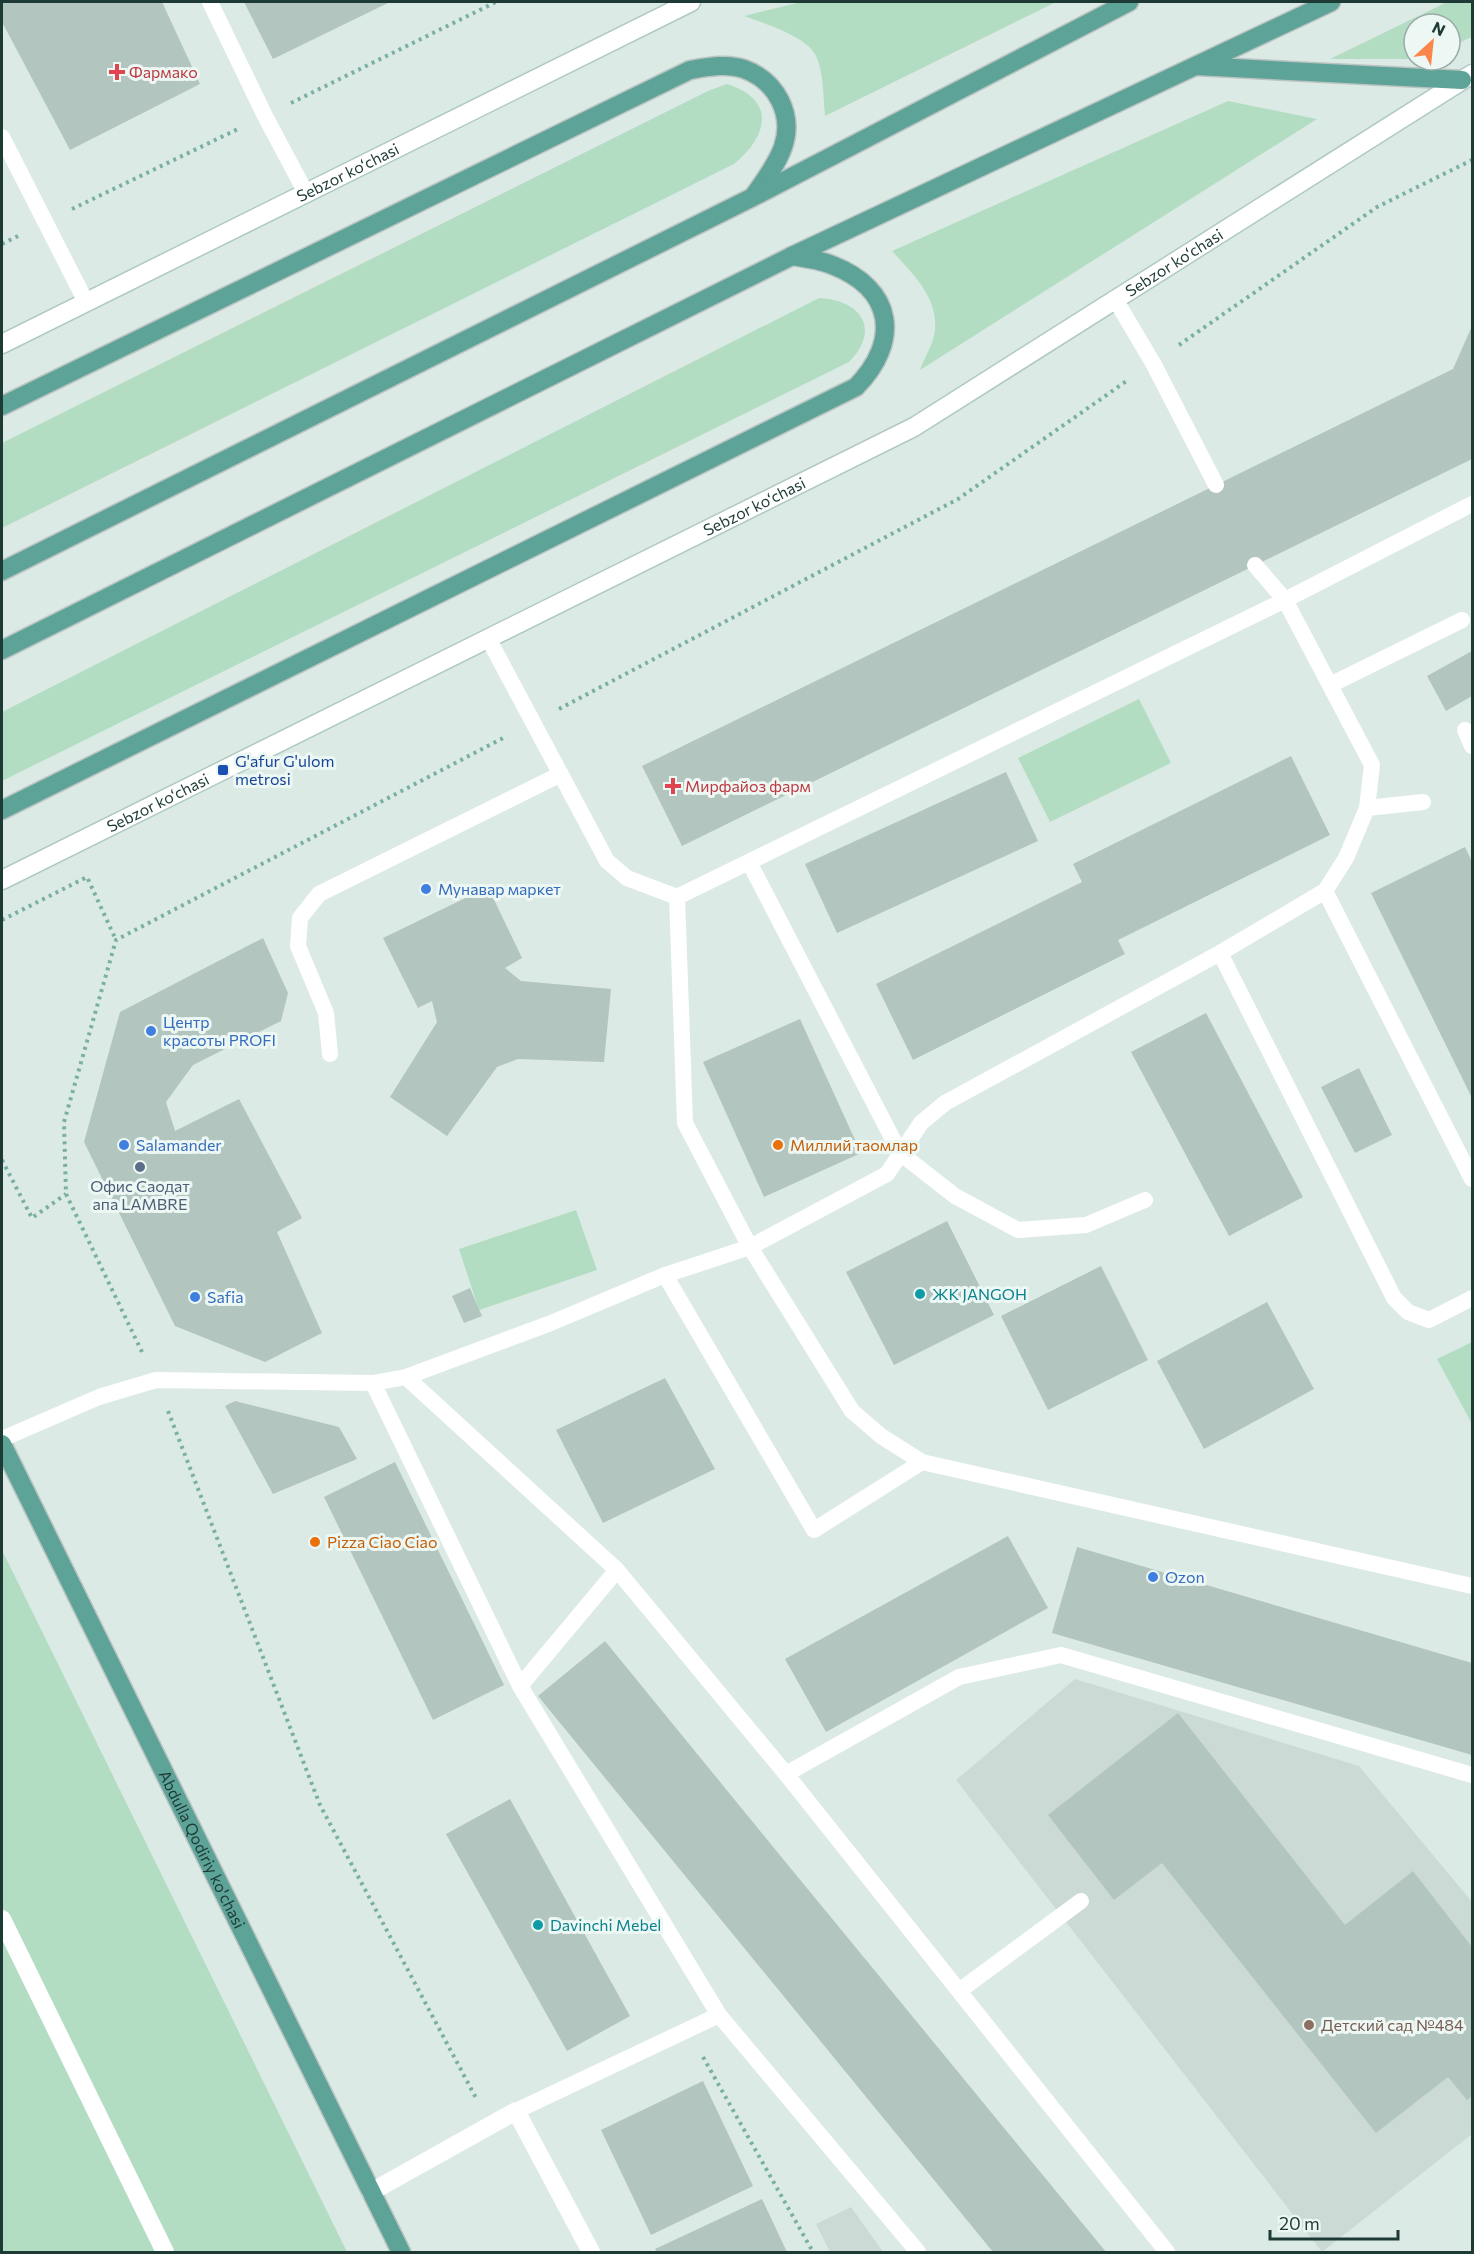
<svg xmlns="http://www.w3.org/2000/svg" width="1474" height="2254" font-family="Commissioner,sans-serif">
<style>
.built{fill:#cbdad4}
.green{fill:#b3ddc3}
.building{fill:#b2c5be}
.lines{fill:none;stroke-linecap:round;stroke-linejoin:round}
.secondary-casing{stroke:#afcac3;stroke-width:21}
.primary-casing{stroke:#bbc4c2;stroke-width:21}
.path{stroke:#7ab0a4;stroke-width:4;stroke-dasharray:3 4.5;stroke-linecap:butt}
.lane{stroke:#fff;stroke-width:16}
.street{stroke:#fff;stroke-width:18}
.secondary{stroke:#fff;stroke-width:18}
.primary{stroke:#5ea398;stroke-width:18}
.health-dot{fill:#e0444e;stroke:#edf7f3;stroke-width:2}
.transit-dot{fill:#1a4fb4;stroke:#edf7f3;stroke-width:2}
.shop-dot{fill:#3f7fe0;stroke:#edf7f3;stroke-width:2}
.food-dot{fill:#e8710a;stroke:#edf7f3;stroke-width:2}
.service-dot{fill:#5c6f8a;stroke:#edf7f3;stroke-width:2}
.culture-dot{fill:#0f9aa8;stroke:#edf7f3;stroke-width:2}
.education-dot{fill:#8d6e63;stroke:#edf7f3;stroke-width:2}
.labels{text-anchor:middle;stroke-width:6;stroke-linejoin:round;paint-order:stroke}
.health-label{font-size:16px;fill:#be3a42;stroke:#edf7f3;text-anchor:start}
.street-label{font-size:16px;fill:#1d3a35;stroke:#edf7f3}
.transit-label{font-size:16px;fill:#164399;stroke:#edf7f3;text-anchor:start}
.shop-label{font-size:16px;fill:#366cbe;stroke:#edf7f3;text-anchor:start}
.food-label{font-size:16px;fill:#c56008;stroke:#edf7f3;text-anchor:start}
.service-label{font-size:16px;fill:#4e5e75;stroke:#edf7f3}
.culture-label{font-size:16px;fill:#0d838f;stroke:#edf7f3;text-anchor:start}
.education-label{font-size:16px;fill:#785e54;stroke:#edf7f3;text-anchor:start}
</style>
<rect width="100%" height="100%" fill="#dceae5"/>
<!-- built -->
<path class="built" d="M 1075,1679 L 1359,1766 L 1472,1902 L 1472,2134 L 1322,2252 L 956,1780 Z
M 851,2207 L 883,2252 L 830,2252 L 816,2224 Z"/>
<!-- green -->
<path class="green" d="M 801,2 L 1056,2 L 825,116 C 823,97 824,73 816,56 C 807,36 763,23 744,16 Z
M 1447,2 L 1472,2 L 1472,37 L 1450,47 L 1450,24 L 1414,24 L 1414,59 L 1330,59 Z
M 727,84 C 777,100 768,136 734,164 L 2,528 L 2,443 L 708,91 Z
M 1228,101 L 1317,119 L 920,370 C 924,358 934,343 935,330 C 938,297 912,273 892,251 Z
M 819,298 C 860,300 882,328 849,362 L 2,781 L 2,712 Z
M 1139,699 L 1171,763 L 1050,822 L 1018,758 Z
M 576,1210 L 597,1270 L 479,1310 L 459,1249 Z
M 1472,1342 L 1472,1424 L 1437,1359 Z
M 2,1550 L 347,2252 L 2,2252 Z"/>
<!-- building -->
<path class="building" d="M 2,2 L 162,2 L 200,84 L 70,150 L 2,22 Z
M 244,2 L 390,2 L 273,59 Z
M 1472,326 L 1472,459 L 682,846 L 642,766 L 1453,369 Z
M 1472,651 L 1472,696 L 1446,711 L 1427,676 Z
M 1291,756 L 1330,835 L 1118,940 L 1125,954 L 913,1060 L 876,984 L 1082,882 L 1073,864 Z
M 1006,772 L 1038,841 L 837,933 L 805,864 Z
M 1465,847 L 1472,862 L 1472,1098 L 1371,893 Z
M 488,887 L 522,958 L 505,968 L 521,981 L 611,989 L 604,1062 L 518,1059 L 497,1067 L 447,1136 L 390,1097 L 437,1022 L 432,1001 L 418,1008 L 383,938 Z
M 263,938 L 288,993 L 281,1021 L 193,1065 L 166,1102 L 175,1131 L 239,1099 L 302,1218 L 277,1232 L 322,1333 L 265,1362 L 175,1326 L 84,1142 L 120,1012 Z
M 1206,1013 L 1303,1197 L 1229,1236 L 1131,1052 Z
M 800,1019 L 861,1153 L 764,1197 L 703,1062 Z
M 1359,1068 L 1392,1135 L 1355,1153 L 1321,1087 Z
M 947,1221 L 994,1315 L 894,1365 L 846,1272 Z
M 1101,1266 L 1148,1360 L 1048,1410 L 1001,1316 Z
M 470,1288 L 482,1316 L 464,1323 L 452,1296 Z
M 1267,1302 L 1314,1389 L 1204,1449 L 1157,1361 Z
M 665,1378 L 715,1469 L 603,1523 L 556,1430 Z
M 235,1401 L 339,1427 L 357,1459 L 273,1494 L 225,1406 Z
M 395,1462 L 504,1685 L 433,1720 L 324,1497 Z
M 1008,1536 L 1048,1608 L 826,1732 L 785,1659 Z
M 1077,1547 L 1472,1663 L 1472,1755 L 1052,1633 Z
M 605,1641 L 774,1848 L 1106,2252 L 993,2252 L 538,1696 Z
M 1178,1713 L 1345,1925 L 1413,1871 L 1472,1947 L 1472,2096 L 1467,2100 L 1448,2077 L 1376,2133 L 1162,1863 L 1114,1900 L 1048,1815 Z
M 510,1799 L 630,2016 L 567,2051 L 446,1834 Z
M 703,2081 L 753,2186 L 651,2235 L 601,2130 Z
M 762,2199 L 787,2252 L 657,2252 L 655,2249 Z"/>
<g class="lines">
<!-- secondary casing -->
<g class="secondary-casing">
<g id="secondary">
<path id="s1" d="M 2,344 L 691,2"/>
<path id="s2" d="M 2,880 L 914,427 L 1472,74"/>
</g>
</g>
<!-- primary casing -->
<g class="primary-casing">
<g id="primary">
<path d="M 1196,66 L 1462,80"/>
<path d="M 2,406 L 690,70 C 707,67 727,63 744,69 C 777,81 794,115 783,147 C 777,164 765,180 755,194"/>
<path d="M 2,571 L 753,197 L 1129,2"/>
<path d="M 2,650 L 792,256 L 1331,2"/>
<path d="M 2,810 L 856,387 C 901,341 894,289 832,265 C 820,260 805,258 792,256"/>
<path id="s3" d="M 2,1444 L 401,2252"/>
</g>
</g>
<!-- path -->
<path class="path" d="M 291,103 L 496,2
M 72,209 L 238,129
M 2,244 L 20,235
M 1179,345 L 1377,207 L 1472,160
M 559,709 L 958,499 L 1128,380
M 2,920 L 87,877 L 116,940
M 2,1160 L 32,1218 L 66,1194
M 142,1352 L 66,1194 L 64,1122 L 116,940 L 507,736
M 168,1411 L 320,1805 L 476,2098
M 703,2057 L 813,2252"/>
<!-- lane -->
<path class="lane" d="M 210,2 L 265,116 L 306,193
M 2,137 L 86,302
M 1115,299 L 1153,363 L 1216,485
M 1255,565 L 1285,600 L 1372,765 L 1367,808 L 1423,802
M 488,638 L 607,861 L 627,878 L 677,897 L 1285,600 L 1472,504
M 1330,685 L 1462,620
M 1465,730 L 1472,746
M 1367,808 L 1346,858 L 1325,891 L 1220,953 L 945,1103 L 921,1123 L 887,1174 L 750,1247 L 852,1411 L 881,1436 L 922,1462 L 1472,1586
M 749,862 L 900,1153 L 955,1196 L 1018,1230 L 1086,1225 L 1145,1200
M 1325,891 L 1472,1179
M 1220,953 L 1394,1298 L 1408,1312 L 1429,1320 L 1472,1298
M 330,1054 L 326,1013 L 298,946 L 300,918 L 319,894 L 561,774
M 665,1275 L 814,1530 L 922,1462
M 406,1377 L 617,1570 L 786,1774 L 1167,2252
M 373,1383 L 520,1686 L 719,2015 L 918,2252
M 2,1439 L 99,1397 L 156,1380 L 373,1383 L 406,1377 L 551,1323 L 665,1275 L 750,1247 L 685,1123 L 677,897
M 520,1686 L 617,1570
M 786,1774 L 959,1677 L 1061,1655 L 1472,1775
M 959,1991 L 1081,1901
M 516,2111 L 719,2015"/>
<!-- street -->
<path class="street" d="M 2,1919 L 165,2252
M 371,2192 L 516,2111 L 591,2252"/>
<!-- secondary -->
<use href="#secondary" class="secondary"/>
<!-- primary -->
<use href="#primary" class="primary"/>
</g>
<!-- markers -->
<g class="health-dot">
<path d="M114 63h6v6h6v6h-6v6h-6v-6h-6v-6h6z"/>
<path d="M670 777h6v6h6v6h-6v6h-6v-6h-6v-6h6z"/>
</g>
<rect class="transit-dot" x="217" y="764" width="12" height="12" rx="3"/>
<g class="shop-dot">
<circle cx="426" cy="889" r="6"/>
<circle cx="151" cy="1031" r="6"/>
<circle cx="124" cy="1145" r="6"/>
<circle cx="195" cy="1297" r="6"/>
<circle cx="1153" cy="1577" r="6"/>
</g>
<g class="food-dot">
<circle cx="778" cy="1145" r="6"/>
<circle cx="315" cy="1542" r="6"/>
</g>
<circle class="service-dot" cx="140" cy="1167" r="6"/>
<g class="culture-dot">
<circle cx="920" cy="1294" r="6"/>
<circle cx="538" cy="1925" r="6"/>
</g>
<circle class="education-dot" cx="1309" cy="2025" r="6"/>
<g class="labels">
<!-- health labels -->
<g class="health-label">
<text x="129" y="78">Фармако</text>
<text x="685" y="792">Мирфайоз фарм</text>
</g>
<!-- street labels -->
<g class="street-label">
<text dy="6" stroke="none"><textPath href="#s1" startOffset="386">Sebzor ko‘chasi</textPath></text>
<text dy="6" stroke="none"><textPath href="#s2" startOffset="1326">Sebzor ko‘chasi</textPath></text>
<text dy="6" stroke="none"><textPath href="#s2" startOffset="840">Sebzor ko‘chasi</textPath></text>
<text dy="6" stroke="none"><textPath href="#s2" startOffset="174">Sebzor ko‘chasi</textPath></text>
<text dy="6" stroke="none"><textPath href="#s3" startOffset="452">Abdulla Qodiriy ko'chasi</textPath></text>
</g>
<!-- transit labels -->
<g class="transit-label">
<text x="235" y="767">G'afur G'ulom<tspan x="235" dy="18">metrosi</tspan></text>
</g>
<!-- shop labels -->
<g class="shop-label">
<text x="438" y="895">Мунавар маркет</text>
<text x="163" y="1028">Центр<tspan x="163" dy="18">красоты PROFI</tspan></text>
<text x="136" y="1151">Salamander</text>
<text x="207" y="1303">Safia</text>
<text x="1165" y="1583">Ozon</text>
</g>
<!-- food labels -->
<g class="food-label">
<text x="790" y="1151">Миллий таомлар</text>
<text x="327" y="1548">Pizza Ciao Ciao</text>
</g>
<!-- service labels -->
<g class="service-label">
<text x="140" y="1192">Офис Саодат<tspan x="140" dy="18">апа LAMBRE</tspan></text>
</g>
<!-- culture labels -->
<g class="culture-label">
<text x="932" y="1300">ЖК JANGOH</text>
<text x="550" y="1931">Davinchi Mebel</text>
</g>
<!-- education labels -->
<g class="education-label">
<text x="1321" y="2031">Детский сад №484</text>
</g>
</g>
<!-- border -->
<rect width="1474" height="2254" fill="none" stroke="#1d3a35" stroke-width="6"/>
<!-- north arrow -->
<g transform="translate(1432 42) rotate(27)"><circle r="28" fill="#edf7f3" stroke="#9aaba7" stroke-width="1.5"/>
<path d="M0-4.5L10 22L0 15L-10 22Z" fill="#fb8649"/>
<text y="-9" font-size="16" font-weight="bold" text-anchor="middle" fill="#1d3a35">N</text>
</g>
<!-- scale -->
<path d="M1270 2230v9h128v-9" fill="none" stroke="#1d3a35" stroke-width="3"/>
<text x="1279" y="2230" font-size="18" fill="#1d3a35" stroke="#edf7f3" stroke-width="4.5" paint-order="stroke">20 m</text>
</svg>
